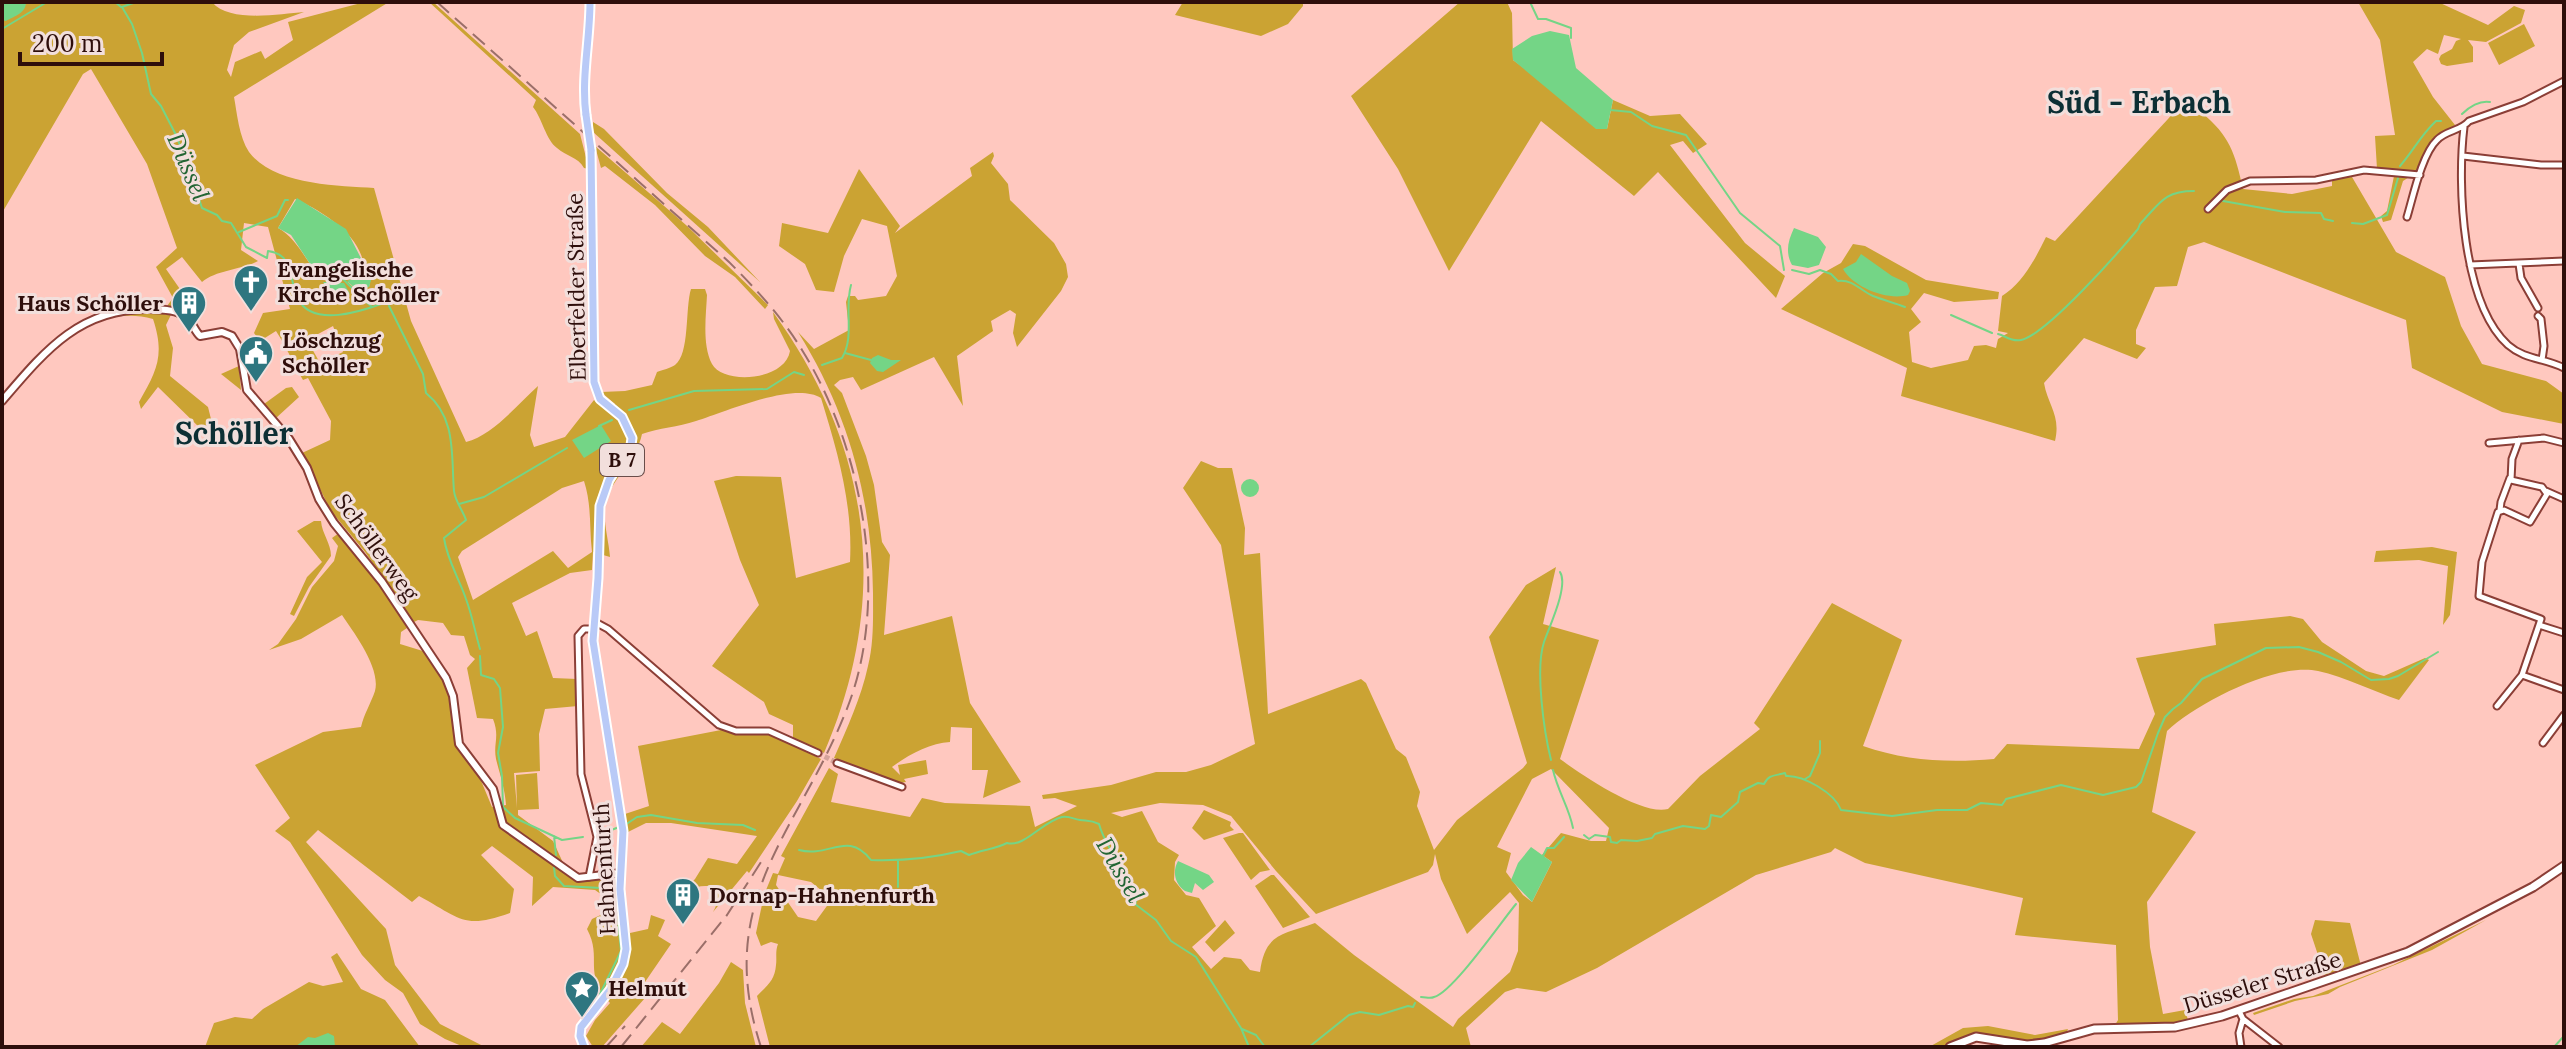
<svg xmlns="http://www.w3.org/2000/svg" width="2566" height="1049" font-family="Lora,serif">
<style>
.green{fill:#cba333;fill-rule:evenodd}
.water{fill:#74d586}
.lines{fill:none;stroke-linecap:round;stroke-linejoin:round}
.stream{stroke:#74d586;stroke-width:2}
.minor-tunnel{stroke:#d5a39b;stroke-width:5;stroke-dasharray:5 2.5;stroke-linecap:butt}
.minor-casing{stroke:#8b3e36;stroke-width:9}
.tertiary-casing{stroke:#8b3e36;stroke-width:10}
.secondary-casing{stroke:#8b3e36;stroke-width:11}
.primary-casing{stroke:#fff;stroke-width:11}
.minor{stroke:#fff;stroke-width:5}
.tertiary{stroke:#fff;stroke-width:6}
.secondary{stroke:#fff;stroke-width:7}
.primary{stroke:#b9caf7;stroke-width:7}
.rail{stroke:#9b6f69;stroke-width:2;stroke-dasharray:16 8;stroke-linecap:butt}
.primary-bridge-casing{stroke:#fff;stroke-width:11;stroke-linecap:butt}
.primary-bridge{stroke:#b9caf7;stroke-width:7}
.labels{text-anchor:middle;stroke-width:6;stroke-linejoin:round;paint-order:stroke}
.shield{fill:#f2dfdc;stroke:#694d4a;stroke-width:2}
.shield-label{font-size:20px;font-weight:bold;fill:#2e0e0b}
.poi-label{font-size:22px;font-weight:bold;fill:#2e0e0b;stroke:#f2dfdc;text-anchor:start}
.street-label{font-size:22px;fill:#2e0e0b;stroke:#f2dfdc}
.water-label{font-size:24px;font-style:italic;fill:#236533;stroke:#f2dfdc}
.district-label{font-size:30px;font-weight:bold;fill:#0c2f34;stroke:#f2dfdc}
</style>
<rect width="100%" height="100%" fill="#ffc8bf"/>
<!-- green -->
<path class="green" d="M 2,2 L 212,2 C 229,23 279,14 304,12 L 249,32 L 234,45 L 227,70 L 231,77 L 235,62 L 261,51 L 265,59 L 293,40 L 288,22 L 365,2 L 389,2 L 234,97 C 237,113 239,137 249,152 C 273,185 338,186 374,188 L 411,321 L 466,442 C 493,435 517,405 538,386 L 530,435 L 534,447 L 565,437 L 594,400 L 609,412 L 615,404 L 601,392 L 625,391 L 652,385 L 657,372 C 662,370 671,368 675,365 C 690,354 685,308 691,289 L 705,289 L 707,295 C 706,316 702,345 712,364 C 723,385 785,381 790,351 L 774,319 L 773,312 C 872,448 891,598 824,753 L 812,747 L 813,755 L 821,759 L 797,801 L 749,873 L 747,871 L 713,912 C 720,900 717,896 708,886 C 693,885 687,892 678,902 L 675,900 L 695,879 L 708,858 L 737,864 L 757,836 L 671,823 L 646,823 L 628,832 L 625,814 L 649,806 L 638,746 L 721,730 L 793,737 L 793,725 L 769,714 L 764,702 L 712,666 L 759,605 L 740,560 L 714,481 L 736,476 L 781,477 L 796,578 L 850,562 C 853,505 838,453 821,398 C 794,381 726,412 696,421 C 678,427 659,428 642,434 C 637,460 609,480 605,507 C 603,522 609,542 610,557 L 593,552 L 592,570 L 570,573 L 512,603 L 526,636 L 537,631 L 553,678 L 577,679 L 578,706 L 545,709 L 539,734 L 540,771 L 514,773 L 517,808 L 516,775 L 537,773 L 539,809 L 518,810 L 518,815 L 553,841 L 565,867 L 582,879 L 619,875 L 620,907 L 630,933 L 648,929 L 651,915 L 665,920 L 658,936 L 671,944 L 645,982 L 652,990 L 602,1047 L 593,1047 L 586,1036 L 595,1020 L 610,1003 C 582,972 603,959 587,929 L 592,919 L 607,912 L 605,897 L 595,890 L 553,887 L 532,906 L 533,877 L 492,846 L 481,855 L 514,889 L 510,913 C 463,930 460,918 419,896 L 412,902 L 318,830 L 306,842 L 386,929 L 395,965 L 440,1024 L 485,1047 L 464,1047 L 445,1039 L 420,1024 L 403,993 L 385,980 L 362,955 L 290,842 L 275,831 L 290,818 L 255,765 L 323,732 L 361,727 C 364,714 371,703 375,691 C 381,668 354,633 342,615 L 301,639 L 269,650 L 278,644 L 296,619 L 312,587 L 334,561 L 338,546 L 332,538 L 339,533 L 410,626 L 401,632 L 400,644 L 426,652 L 447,682 L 452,698 L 458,745 L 477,771 L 492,807 L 506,805 C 505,789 500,775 496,759 C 493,743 500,737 493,719 L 477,718 L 467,668 L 475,659 L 470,655 L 464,636 L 451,635 L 443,623 L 418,620 L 414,622 L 365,552 L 331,511 L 302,453 L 330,440 L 331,421 L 308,378 L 303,380 C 293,363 287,348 276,331 L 260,341 L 254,333 L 263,313 L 290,309 L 268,227 L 244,223 L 241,250 L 258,261 C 241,270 216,270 202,282 L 182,257 L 166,269 L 182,292 L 166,325 L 173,348 L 170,376 L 208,407 L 211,419 L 203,431 L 158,387 L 141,409 L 139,402 C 157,371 165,355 153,319 C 124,311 99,319 73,333 L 102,317 L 140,311 L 143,305 L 167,306 L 173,298 L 156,267 L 177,248 L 147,164 L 91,69 L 83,74 L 2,213 ZM 295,199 C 321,210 368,239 363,272 L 339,281 L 322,280 C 306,262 298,239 278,228 ZM 366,273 L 371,277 L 369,287 L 359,288 L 357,291 L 348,282 ZM 333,326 L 343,352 L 320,363 L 307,340 ZM 584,481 C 592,506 589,527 592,552 L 568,568 L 553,551 L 473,600 L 458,557 L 462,551 L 562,488 Z
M 429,2 L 433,2 L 580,134 L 589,169 L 584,168 C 578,157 566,156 557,148 C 546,140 542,118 533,107 L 536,100 Z
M 1183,2 L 1303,2 L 1303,6 L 1288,24 L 1261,36 L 1175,15 Z
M 1460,2 L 1507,2 L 1512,13 L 1513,60 L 1607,129 L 1613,100 L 1650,116 L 1680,114 L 1707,144 L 1693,153 L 1683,141 L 1670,145 L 1745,243 L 1785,276 L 1776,298 L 1658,172 L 1634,196 L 1541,121 L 1449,271 L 1398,169 L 1351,96 Z
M 2358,2 L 2438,2 L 2488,25 L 2514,6 L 2525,10 L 2521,23 L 2486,42 L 2468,40 L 2473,47 L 2473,62 L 2447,66 L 2441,64 L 2439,59 L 2441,55 L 2452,49 L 2456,41 L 2461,39 L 2444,35 L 2438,54 L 2427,49 L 2413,62 L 2433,97 L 2455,125 L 2434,138 L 2420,170 L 2403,181 L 2391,220 L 2383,222 L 2381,216 L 2387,211 L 2395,171 L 2377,169 L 2375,136 L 2395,135 L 2380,40 Z
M 2524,24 L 2535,46 L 2499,65 L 2488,43 Z
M 2174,96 C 2186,98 2192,104 2201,112 C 2230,136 2235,153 2243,189 L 2292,194 L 2332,186 L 2332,179 L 2352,177 L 2396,252 L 2445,277 L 2461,326 L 2482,364 L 2546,381 L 2564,394 L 2564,424 L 2502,412 L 2412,368 L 2406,320 L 2204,242 L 2188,247 L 2177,286 L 2155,287 L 2136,330 L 2136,344 L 2146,348 L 2137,359 L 2084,338 L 2044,383 C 2048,406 2061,415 2055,441 L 1901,396 L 1907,368 L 1781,309 L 1823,273 L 1841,263 L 1853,244 L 1865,246 L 1926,280 L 1999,292 L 1998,299 L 1954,302 L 1924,293 L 1911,309 L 1921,322 L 1909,332 L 1912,362 L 1931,368 L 1968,360 L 1974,346 L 1986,345 L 1996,348 L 1998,339 L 2008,333 L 1998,331 L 2002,296 C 2023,283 2035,259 2046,237 L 2055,241 L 2168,119 L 2174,112 Z
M 593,122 L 604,129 L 667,193 L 708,227 L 760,282 L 593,132 Z
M 595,146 L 686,225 L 768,305 L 765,309 L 735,277 L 705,256 L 655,205 L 605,166 L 601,168 Z
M 993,152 L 994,156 L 991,163 L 1008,184 L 1010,200 L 1054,243 L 1066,264 L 1068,277 L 1061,291 L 1017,347 L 1013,333 L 1016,314 L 1010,310 L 991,321 L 993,331 L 957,356 L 963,406 L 934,357 L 861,390 L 853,377 L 840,380 L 834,385 L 842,393 L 866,456 L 874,485 L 882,542 L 890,555 L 884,635 L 952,616 L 970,703 L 1021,782 L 983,798 L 988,770 L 972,770 L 972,728 L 951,727 L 950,742 C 930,743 908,755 892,767 L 900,775 L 898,765 L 926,760 L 928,774 L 904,779 L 906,782 L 900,783 L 834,758 C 847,728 861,698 868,666 C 874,642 873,618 873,593 C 872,498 848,412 798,332 L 814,349 L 849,330 L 846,302 L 848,296 L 855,296 L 858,300 L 886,296 L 897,276 L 887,226 L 862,219 L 844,256 L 834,292 L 816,290 L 805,264 L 779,246 L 782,223 L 828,233 L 859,169 L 900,226 L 895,233 L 972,176 L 970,168 Z
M 239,366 L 241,390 L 221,374 Z
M 292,387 L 299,397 L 276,418 L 264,404 L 286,388 Z
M 1201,461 L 1218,468 L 1232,468 L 1245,528 L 1244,555 L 1260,553 L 1268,714 L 1361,679 L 1366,683 L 1396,749 L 1406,757 L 1420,792 L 1417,806 L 1434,850 L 1457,820 L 1523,768 L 1527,763 L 1489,637 L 1526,585 L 1556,567 L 1543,624 L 1599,640 L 1560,759 C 1582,775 1642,816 1668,809 L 1700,776 L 1760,729 L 1754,723 L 1832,603 L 1902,640 L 1863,746 C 1906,761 1949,763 1994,759 L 2007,744 L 2139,749 L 2155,714 L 2136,658 L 2216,645 L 2214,624 L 2290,616 L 2303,619 L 2322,642 L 2366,671 L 2384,676 L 2425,658 L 2429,660 L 2399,700 C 2373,691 2345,677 2318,671 C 2276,662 2197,703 2167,731 L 2152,812 L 2196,832 L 2147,902 L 2150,947 L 2163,1014 L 2185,1010 L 2188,1020 L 2159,1025 L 2115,1025 L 2118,1020 L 2116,945 L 2015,935 L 2023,898 L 1865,863 L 1835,848 L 1831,852 L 1756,875 L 1597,968 L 1546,992 L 1517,988 L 1505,992 L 1466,1028 L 1471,1047 L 770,1047 L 757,996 C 767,986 775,980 776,965 C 777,957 775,952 778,944 L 771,942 L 761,946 L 756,933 L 764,895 L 773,873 L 778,874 L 785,858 L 781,856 L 829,768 L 838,774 L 831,802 L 910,817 L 922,798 L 945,803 L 1030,806 L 1035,827 L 1077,806 L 1055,798 L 1043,799 L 1042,795 L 1111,785 L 1156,772 L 1186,772 L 1211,765 L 1255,744 L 1221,545 L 1183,488 ZM 1551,769 L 1609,828 L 1606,841 L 1591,841 L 1561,833 L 1542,855 L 1552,862 L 1532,902 L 1523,895 L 1506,872 L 1511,853 L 1497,847 L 1532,779 ZM 1160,803 L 1203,805 L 1231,816 L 1276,871 L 1316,914 L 1428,872 L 1433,865 L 1435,854 L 1441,879 L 1467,934 L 1510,892 L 1519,903 L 1518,951 L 1510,972 L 1458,1019 L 1453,1027 L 1354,955 L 1315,923 C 1282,935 1265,933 1260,972 L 1250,970 L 1241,959 L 1224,957 L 1211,969 L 1192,947 L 1216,926 L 1199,898 L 1186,895 L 1174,880 L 1175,862 L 1179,855 L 1158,842 L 1142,811 L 1122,817 L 1111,813 ZM 778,875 L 811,882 L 832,899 L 816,921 L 798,917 L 776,885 Z
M 314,521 L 321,521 C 322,534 331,543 331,556 L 309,587 L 294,616 L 290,614 L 307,577 L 322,562 L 297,531 Z
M 2432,547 L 2457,552 L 2450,615 L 2443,625 L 2448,566 L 2419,560 L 2374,562 L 2376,551 Z
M 1204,810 L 1231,822 L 1230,826 L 1234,830 L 1204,840 L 1192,828 Z
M 1239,833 L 1243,833 L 1270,870 L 1260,872 L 1251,880 L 1223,838 Z
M 1271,875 L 1274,875 L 1310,917 L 1283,928 L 1255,886 Z
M 1225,920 L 1235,933 L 1214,952 L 1205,942 Z
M 2315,920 L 2350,923 L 2361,966 L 2325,976 L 2311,934 Z
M 2486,920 L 2432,950 L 2340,987 L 2328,994 L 2295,1001 L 2254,1015 L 2253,1013 L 2294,999 L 2313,996 L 2393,965 Z
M 337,953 L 361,989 L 385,1000 L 420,1047 L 205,1047 L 214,1023 L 235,1017 L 252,1019 L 263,1009 L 309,982 L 323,986 L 343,982 L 331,957 Z
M 731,962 L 743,970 L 745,1003 L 756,1047 L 641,1047 L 662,1022 L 680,1034 L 719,983 Z
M 1988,1026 L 2035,1035 L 2068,1029 L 2066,1034 L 2035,1041 L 1979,1034 L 1967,1036 L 1946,1047 L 1929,1047 L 1963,1028 Z"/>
<!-- water -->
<path class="water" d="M 6,2 L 26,2 C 26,13 15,16 6,21 L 2,20 L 2,4 Z
M 1550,31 L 1569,35 L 1576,68 L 1613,100 L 1607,129 L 1596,129 L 1513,60 L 1512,49 L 1532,36 Z
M 297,198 L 346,229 L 365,266 L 363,272 C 348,278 332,286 318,276 L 291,235 L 278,228 Z
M 1794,228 L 1818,237 L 1826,247 L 1819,265 L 1808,268 L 1792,265 C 1785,252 1788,241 1794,228 Z
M 1861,254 L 1892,276 L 1907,283 L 1910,291 L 1908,295 C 1887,301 1853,287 1843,269 L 1856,262 Z
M 366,273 L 372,277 L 369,287 L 359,288 L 358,291 L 347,281 Z
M 323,282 L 344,283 L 350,294 L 332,296 Z
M 878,355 L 891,360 L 901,360 L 883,372 L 877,371 L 870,363 L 872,358 Z
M 601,425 L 611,441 L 584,458 L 572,440 Z
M1241 488a9 9 0 1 1 18 0a9 9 0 1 1-18 0Z
M 1531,847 L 1552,862 L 1532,902 L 1511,880 L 1518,863 Z
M 1178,861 L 1209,875 L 1214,882 L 1203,890 L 1195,883 L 1192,893 L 1185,891 C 1175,884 1172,872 1178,861 Z
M 328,1033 L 334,1036 L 335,1047 L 295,1047 L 308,1037 L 315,1038 Z"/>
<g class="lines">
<!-- stream -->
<path class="stream" d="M 115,2 L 121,7
M 136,2 L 122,7 L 132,24 L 142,53 L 151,94 L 161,106 L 176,135 L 189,169 L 188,180 L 197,193 L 202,208 L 217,215 L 222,221 L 231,223 L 246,247 L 267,258 L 268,251 C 296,255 288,280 298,299 C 313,328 362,311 384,303
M 1530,2 L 1538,19 L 1546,19 L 1571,28 L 1571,38
M 2,29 L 47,2
M 1610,110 L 1631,112 L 1652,126 L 1686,135 L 1740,213 L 1780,246 L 1784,270
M 2462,114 C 2469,107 2480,100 2490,102
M 2400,166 C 2414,150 2420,136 2436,121 L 2441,121
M 2223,201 L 2285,212 L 2321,213 L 2324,219 L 2333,221
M 2352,223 L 2363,224 L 2387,215 L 2398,178
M 239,232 L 277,216 L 285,200 L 288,200
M 1792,270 L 1809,274 L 1820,270 L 1831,274 L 1838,281 C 1853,279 1861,291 1873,296 C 1883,300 1895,303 1905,307
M 342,278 L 361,297
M 364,300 L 371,306
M 389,306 L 423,374 L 426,393 C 457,418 451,456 454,491 C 455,501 463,511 466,520 L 444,538 C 447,560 459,578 466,599 C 472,615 475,632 480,649
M 1951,315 L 1992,333
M 1998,334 C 2006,336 2011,342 2021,340 C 2046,335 2119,252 2138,229 L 2140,224 C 2160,203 2164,191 2194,191
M 845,353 L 871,360
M 822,365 L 842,358 C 855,336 844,310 851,285
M 629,410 L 694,391 L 767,389 L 794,372 L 804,375
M 599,426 L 612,420
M 459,504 L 484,497 L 567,448
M 480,656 L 481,675 L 494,679 L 500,688 L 503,727 L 498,753 L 502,776 L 503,807 L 515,818 L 562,840 L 583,837
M 1551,760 C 1544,732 1535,669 1544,642 C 1549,627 1569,586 1560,572
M 1553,770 C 1558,792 1569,807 1573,828
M 1805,779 L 1810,776 L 1820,753 L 1820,741
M 625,825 L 637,817 L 651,815 L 697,823 L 743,825 L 755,830
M 609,831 L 619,827
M 1584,835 L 1589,839 L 1595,835 L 1610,837 L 1611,842 L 1617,843 L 1621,840 L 1637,841 L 1652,838 L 1655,834 L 1683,826 L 1705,829 L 1709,826 L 1711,815 L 1721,817 L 1738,802 L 1740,792 L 1758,783 L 1764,784 C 1769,774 1775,776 1785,773 L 1786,776 C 1803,775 1835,793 1841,810 L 1892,816 L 1937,810 L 1967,810 L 1981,803 L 2002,805 L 2006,799 L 2061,785 L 2103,795 L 2136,787 L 2141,782 L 2158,733 L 2165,717 L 2173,709 L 2181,703 L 2202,679 L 2266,648 L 2299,647 L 2318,652 L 2341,662 L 2371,680 L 2389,679 L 2398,676 L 2438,652
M 554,836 L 556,855
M 799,850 C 830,858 847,830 871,860 C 900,861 932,858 961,851 L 969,855 C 982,850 995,849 1007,843 C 1024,848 1043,821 1062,817 C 1070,816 1073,819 1080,820 C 1088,821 1091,820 1099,824 C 1103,839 1112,851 1118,865 C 1121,871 1119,876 1124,883 C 1129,888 1133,891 1137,898 L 1135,904 L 1156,920 L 1171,941 L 1196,957 L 1241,1028 L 1249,1047
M 1542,858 L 1547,848 L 1554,848 L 1564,837
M 554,867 L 555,876 L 564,886 L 601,888 L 610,913 L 618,921 L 621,951 L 600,994
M 898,887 L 898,861
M 1421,997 C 1426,997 1430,999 1434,997 C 1453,992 1501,922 1516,904
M 1242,1029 L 1256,1035 L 1265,1047
M 1309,1047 L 1349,1015 L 1360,1012 L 1379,1015 L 1408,1006 L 1413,1007 L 1415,1003
M 2554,1047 L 2564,1036"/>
<!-- minor-tunnel -->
<path class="minor-tunnel" d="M 818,753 L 837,763"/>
<!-- minor casing -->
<g class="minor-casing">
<path id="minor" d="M 2464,127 C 2457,185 2462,303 2508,345 C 2525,360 2545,358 2564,368
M 2463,156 L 2541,165 L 2564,165
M 2208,209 L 2227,190 L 2250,181 L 2316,180 L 2364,170 L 2420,175
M 2407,217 C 2413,197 2422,154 2437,140 C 2446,130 2461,131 2469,121 L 2523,102 L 2564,81
M 2519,264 L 2521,278 L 2538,308
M 2470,265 L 2564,261
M 2538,316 L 2541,319 L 2544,346 L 2542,360
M 2519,440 L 2512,459 L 2511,480 L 2542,487 L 2547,494 L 2530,522 L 2504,510 L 2498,512 L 2482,562 L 2479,596 L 2541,619 L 2539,625 L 2564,633
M 2489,443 L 2544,438 L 2564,443
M 2546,491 L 2564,499
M 2500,510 L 2501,502 L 2510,478
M 595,622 L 608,629 L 719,725 L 736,731 L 769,731 L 818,753
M 2522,675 L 2564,690
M 2497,706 L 2522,675 L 2539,625
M 2543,743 L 2564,715
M 837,763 L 902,787
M 589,877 L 597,837 L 581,774 L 578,636 L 584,629 L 594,629
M 2239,1011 L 2243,1019 L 2239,1033 L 2241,1047
M 2243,1019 L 2279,1047"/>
</g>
<!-- tertiary casing -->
<g class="tertiary-casing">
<path id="tertiary" d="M 2,401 C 44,352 79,308 149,309 C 159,309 177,310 185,316 C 192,321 194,330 200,336 L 222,332 L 232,336 L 240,349 L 247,390 L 289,439 L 307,468 L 319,499 L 334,523 L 382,582 L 446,678 L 453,696 L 459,744 L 493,789 L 503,825 L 578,878 L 621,873"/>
</g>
<!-- secondary casing -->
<g class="secondary-casing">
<path id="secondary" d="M 1950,1047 L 1976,1037 L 2027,1045 L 2044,1043 L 2094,1029 L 2175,1027 L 2222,1016 L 2408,952 L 2533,887 L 2564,866"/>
</g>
<!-- primary casing -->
<g class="primary-casing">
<path id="primary" d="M 586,115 C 581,78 590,40 590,2
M 584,1047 L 580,1036 L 581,1027 L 610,990 L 623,964 L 626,949 L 620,889 L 623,831 L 593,641 L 598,578 L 600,506 L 609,480 L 631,445 L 632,438 L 622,417 L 600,399 L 594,382 L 591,150"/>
</g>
<!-- minor -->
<use href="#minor" class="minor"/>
<!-- tertiary -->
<use href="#tertiary" class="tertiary"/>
<!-- secondary -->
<use href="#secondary" class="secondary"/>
<!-- primary -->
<use href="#primary" class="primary"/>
<!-- rail -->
<path class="rail" d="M 437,2 L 729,262 C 756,289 782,317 802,350 C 863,448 890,597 848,706 C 800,831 712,898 761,1047
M 606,1047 L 625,1026
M 621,1047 L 727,915 L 761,862"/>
<!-- primary-bridge casing -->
<g class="primary-bridge-casing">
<path id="primary-bridge" d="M 586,115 L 591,150"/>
</g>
<!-- primary-bridge -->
<use href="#primary-bridge" class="primary-bridge"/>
</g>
<!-- icons -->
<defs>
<g id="church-pin" transform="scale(1.8)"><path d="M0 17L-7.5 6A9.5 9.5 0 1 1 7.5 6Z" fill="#2e7680" stroke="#f2dfdc"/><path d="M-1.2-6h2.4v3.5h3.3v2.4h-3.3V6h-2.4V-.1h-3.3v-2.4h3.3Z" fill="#fff"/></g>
<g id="building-pin" transform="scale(1.8)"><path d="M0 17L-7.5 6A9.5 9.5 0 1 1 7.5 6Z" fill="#2e7680" stroke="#f2dfdc"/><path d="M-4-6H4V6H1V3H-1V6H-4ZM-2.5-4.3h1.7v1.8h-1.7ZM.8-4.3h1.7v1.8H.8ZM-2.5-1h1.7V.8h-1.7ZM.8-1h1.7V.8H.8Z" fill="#fff"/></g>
<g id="civic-pin" transform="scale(1.8)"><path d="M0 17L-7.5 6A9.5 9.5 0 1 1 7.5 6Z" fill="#2e7680" stroke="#f2dfdc"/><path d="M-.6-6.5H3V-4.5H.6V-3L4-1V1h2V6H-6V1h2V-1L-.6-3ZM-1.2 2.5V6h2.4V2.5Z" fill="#fff"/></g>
<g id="sight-pin" transform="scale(1.8)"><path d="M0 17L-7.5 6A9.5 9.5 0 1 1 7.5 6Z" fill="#2e7680" stroke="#f2dfdc"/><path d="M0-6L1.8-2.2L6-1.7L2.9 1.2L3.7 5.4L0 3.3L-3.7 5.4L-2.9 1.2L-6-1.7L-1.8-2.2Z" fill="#fff"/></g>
</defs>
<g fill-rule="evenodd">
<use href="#church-pin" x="251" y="282"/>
<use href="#building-pin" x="189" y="303"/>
<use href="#civic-pin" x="256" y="353"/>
<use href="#building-pin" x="683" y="895"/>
<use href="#sight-pin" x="582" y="988"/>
</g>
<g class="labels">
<!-- shield labels -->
<rect class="shield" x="600" y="444" width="44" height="32" rx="6"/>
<g class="shield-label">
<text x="622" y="467">B 7</text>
</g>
<!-- poi labels -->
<g class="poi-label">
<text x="277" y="277">Evangelische<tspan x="277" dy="25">Kirche Schöller</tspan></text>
<text x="163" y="311" text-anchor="end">Haus Schöller</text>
<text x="282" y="348">Löschzug<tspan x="282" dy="25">Schöller</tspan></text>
<text x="709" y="903">Dornap-Hahnenfurth</text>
<text x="608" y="996">Helmut</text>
</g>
<!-- street labels -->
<g class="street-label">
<text transform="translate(576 287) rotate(-91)" y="8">Elberfelder Straße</text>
<text transform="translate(377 547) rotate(54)" y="8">Schöllerweg</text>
<text transform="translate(604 869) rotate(-93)" y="8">Hahnenfurth</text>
<text transform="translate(2262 982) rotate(-17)" y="8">Düsseler Straße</text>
</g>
<!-- water labels -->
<g class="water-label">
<text transform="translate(188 167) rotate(67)" y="8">Düssel</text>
<text transform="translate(1120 870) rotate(60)" y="8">Düssel</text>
</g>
<!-- district labels -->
<g class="district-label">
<text x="2139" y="113">Süd - Erbach</text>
<text x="234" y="444">Schöller</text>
</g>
</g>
<!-- border -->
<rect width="2566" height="1049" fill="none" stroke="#2e0e0b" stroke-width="8"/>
<!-- scale -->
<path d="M20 52v12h142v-12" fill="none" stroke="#2e0e0b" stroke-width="4"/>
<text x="32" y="52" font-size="24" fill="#2e0e0b" stroke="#f2dfdc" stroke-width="6" paint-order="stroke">200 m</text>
</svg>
